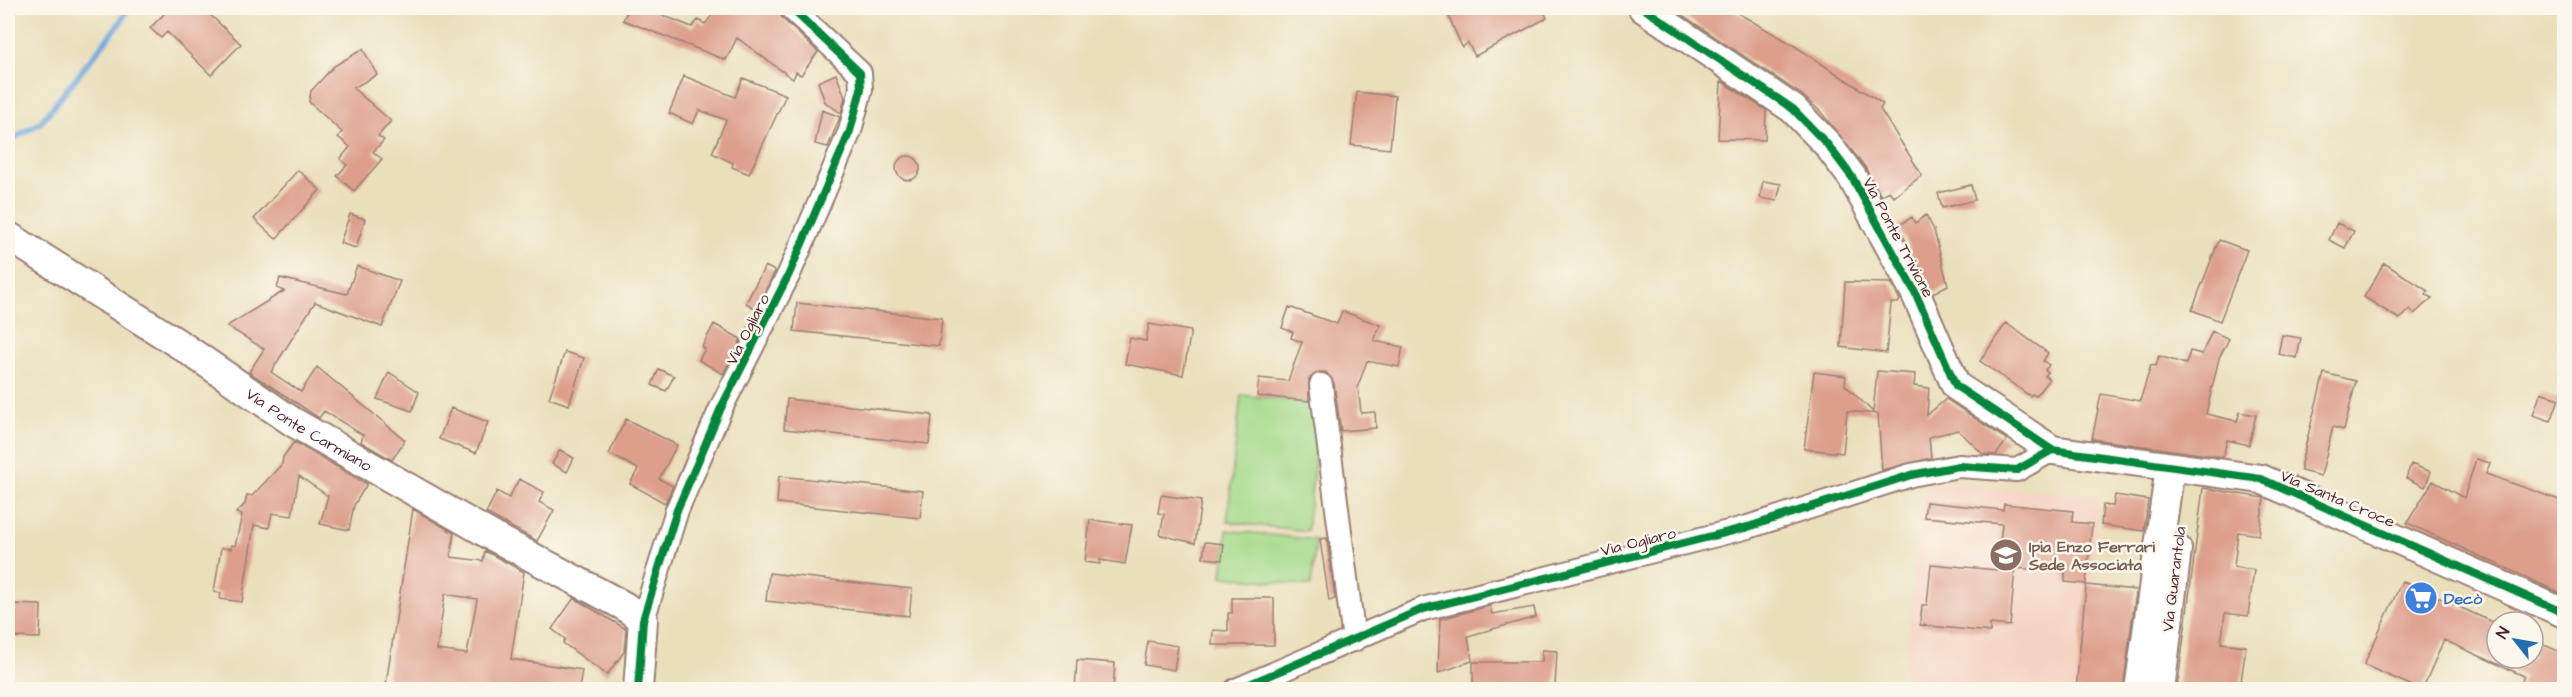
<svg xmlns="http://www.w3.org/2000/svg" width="2572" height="697" font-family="'Architects Daughter',sans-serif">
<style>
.built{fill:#f5d3c2}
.green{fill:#a5da8b;stroke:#787c5b;stroke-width:1.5}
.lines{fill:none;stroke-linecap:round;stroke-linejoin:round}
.stream{stroke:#6fa9df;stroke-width:6}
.building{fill:#dd9e8b;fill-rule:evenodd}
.minor-casing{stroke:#9a7f73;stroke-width:26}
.tertiary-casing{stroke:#9a7f73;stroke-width:32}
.minor{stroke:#fff;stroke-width:22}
.tertiary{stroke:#fff;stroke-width:28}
.cycleway-casing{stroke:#fbf7ec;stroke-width:11}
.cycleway{stroke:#00873e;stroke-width:8}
.labels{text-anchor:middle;stroke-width:5;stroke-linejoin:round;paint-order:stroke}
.street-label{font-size:16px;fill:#4a1f2b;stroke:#fbf7ec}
.education-label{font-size:16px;font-weight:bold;fill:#785e54;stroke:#fbf7ec;text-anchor:start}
.shop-label{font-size:16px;font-weight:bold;fill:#366cbe;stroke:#fbf7ec;text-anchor:start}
</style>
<rect width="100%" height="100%" fill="#fbf7ec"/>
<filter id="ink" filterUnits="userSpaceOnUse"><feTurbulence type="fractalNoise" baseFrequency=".0167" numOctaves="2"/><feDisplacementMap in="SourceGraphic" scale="12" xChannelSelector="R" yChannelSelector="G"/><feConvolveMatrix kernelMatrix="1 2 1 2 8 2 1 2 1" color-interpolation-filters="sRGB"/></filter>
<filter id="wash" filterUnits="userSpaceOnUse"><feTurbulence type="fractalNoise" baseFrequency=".008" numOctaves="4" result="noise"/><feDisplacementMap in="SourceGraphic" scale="24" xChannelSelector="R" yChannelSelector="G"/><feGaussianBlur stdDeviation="1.35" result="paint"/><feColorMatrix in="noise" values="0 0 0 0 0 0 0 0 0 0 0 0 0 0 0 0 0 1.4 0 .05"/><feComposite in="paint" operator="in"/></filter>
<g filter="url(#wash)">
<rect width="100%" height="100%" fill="#eadfbb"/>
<!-- built -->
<path class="built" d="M 1924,481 L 2099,496 L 2093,586 L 2137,591 L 2125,689 L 1902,690 Z"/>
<!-- green -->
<path class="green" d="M 1241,395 L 1321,404 L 1307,531 L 1227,522 Z
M 1227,530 L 1316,540 L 1311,586 L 1222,576 Z"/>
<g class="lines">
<!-- stream -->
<path class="stream" d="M 8,142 L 41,122 L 119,24 L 129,8"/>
</g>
<g id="blocks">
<!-- building -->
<path class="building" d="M 170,8 L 203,8 L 241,44 L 211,75 L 167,32 L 161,38 L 150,28 Z
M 629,8 L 645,8 L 692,27 L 698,20 L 705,24 L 718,8 L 778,8 L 782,18 L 818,52 L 801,75 L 796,72 L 793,79 L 737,38 L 726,60 L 623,20 Z
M 1542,8 L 1547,18 L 1475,56 L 1468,43 L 1462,47 L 1449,17 L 1466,8 Z
M 1672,8 L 1729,8 L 1790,43 L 1883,104 L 1880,109 L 1922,175 L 1894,197 L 1889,191 L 1881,196 L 1865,167 L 1820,111 L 1802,95 Z
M 363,49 L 377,75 L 353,88 L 391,121 L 378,136 L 384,140 L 373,152 L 382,159 L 354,191 L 337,176 L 347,165 L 340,159 L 350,147 L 338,137 L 342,132 L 309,102 L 311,91 L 334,66 Z
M 836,74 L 845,97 L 841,113 L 825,102 L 818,82 Z
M 684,76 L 735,97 L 743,78 L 786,95 L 749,174 L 732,167 L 733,163 L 712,153 L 726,120 L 699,110 L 693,124 L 669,113 Z
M 1721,81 L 1766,110 L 1765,140 L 1718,139 Z
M 1357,92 L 1395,96 L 1390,149 L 1351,145 Z
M 822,110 L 840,117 L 828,147 L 815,144 Z
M896 168a12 12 0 1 1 24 0a12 12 0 1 1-24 0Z
M 298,170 L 320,190 L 276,239 L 254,219 Z
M 1763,181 L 1781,184 L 1777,201 L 1760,198 Z
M 1971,185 L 1975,200 L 1942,208 L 1938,193 Z
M 350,214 L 365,219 L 356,248 L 340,243 Z
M 1926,215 L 1934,230 L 1948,285 L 1933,293 L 1898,226 L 1912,217 L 1915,223 Z
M 2337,223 L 2354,231 L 2345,248 L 2329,240 Z
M 2219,240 L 2247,250 L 2220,321 L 2192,310 Z
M 2384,263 L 2428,291 L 2426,295 L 2432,298 L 2414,314 L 2410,309 L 2399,319 L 2364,297 Z
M 357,266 L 400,281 L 382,327 L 315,302 L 271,372 L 301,392 L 317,367 L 405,440 L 392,460 L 361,442 L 363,435 L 324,411 L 319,418 L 249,372 L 264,349 L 227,326 L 284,291 L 277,288 L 280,278 L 347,294 Z
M 765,266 L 775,271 L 756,309 L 746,303 Z
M 1845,282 L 1891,283 L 1900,300 L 1898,303 L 1891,303 L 1886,353 L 1841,347 Z
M 797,303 L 942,318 L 939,346 L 794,331 Z
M 1289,307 L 1337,324 L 1342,311 L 1380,325 L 1374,341 L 1403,347 L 1399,367 L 1367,361 L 1358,386 L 1361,413 L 1375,412 L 1376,428 L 1341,431 L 1334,383 L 1326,372 L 1319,372 L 1309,379 L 1309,401 L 1257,396 L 1259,378 L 1288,381 L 1302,342 L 1291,338 L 1293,332 L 1282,328 Z
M 2006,323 L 2048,353 L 2043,361 L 2049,365 L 2045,370 L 2048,372 L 2045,376 L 2049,379 L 2036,396 L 2032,394 L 2030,396 L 1980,361 Z
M 714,324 L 741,339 L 723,374 L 699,360 L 705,349 L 702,347 Z
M 1149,324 L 1191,331 L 1183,375 L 1125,364 L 1130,338 L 1146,341 Z
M 2212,331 L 2229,339 L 2219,358 L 2206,414 L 2237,421 L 2240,412 L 2256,415 L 2249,445 L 2227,440 L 2223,457 L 2092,439 L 2101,394 L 2140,401 L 2151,365 L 2156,366 L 2159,356 L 2186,364 L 2190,351 L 2202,354 Z
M 2282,335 L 2301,338 L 2297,358 L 2278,354 Z
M 565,352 L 584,358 L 569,405 L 549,398 Z
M 659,369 L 674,376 L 666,391 L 652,385 Z
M 1877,371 L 1915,374 L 1914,386 L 1929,388 L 1927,415 L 1946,399 L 2007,440 L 1996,455 L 1983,454 L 1958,430 L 1929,437 L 1931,458 L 1882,470 L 1878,414 L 1847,411 L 1843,453 L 1804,449 L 1814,372 L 1846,376 L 1845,385 L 1873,412 Z
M 389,372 L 419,392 L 412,411 L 377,399 Z
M 2324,373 L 2356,381 L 2344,430 L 2333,427 L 2321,476 L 2301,471 L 2301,463 Z
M 2541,392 L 2559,399 L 2551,421 L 2533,415 Z
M 787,399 L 932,415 L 929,444 L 784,429 Z
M 451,408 L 488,422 L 476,453 L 439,439 Z
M 626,419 L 677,445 L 659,479 L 673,486 L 665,503 L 630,484 L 638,469 L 609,454 Z
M 294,442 L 367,484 L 354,505 L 349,530 L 320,524 L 328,496 L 299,476 L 292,516 L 272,513 L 269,528 L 254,525 L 242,602 L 220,599 L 221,593 L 214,592 L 221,548 L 231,549 L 231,545 L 235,546 L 242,515 L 236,513 L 245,504 L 247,495 L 252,496 L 282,464 L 283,457 Z
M 560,450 L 574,458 L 567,472 L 552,464 Z
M 2476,459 L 2490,463 L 2486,474 L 2565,502 L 2565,595 L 2407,523 L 2433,481 L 2464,498 Z
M 2411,464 L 2431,472 L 2425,487 L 2406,478 Z
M 779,476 L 923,491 L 920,518 L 777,503 Z
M 519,479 L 544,492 L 539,502 L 554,510 L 537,541 L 486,513 L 497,491 L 509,498 Z
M 2203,488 L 2264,498 L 2259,535 L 2238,532 L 2234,567 L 2254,570 L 2248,616 L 2225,613 L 2221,643 L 2246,646 L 2240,689 L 2212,685 L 2212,690 L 2177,690 Z
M 1161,495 L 1201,501 L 1195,543 L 1160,535 L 1164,514 L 1158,513 Z
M 2115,495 L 2148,500 L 2144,531 L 2101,525 L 2103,505 L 2113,506 Z
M 1926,502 L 2003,510 L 2004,504 L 2073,511 L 2072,522 L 2092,524 L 2086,584 L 2065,582 L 2065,572 L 2015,568 L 2010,626 L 1990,624 L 1990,632 L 1920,625 L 1922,605 L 1927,605 L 1931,564 L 1997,570 L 2002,524 L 1924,517 Z
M 413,509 L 454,533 L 451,557 L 483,561 L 485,551 L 524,572 L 511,659 L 582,670 L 579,690 L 385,690 ZM 445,594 L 477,599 L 467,654 L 437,650 Z
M 1090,520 L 1132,525 L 1125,564 L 1100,560 L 1100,564 L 1085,562 Z
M 1327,538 L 1335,599 L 1329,601 L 1320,539 Z
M 1205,542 L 1224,544 L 1222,560 L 1203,558 Z
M 769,573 L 912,589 L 909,616 L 766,601 Z
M 2402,581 L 2497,624 L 2497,658 L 2533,658 L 2533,640 L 2565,654 L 2565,690 L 2518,690 L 2524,676 L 2444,640 L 2422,690 L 2364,665 Z
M 2086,585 L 2136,590 L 2123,690 L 2076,690 Z
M 574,598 L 626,629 L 624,652 L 607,675 L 563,643 L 565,639 L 552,629 Z
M 1232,598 L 1274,598 L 1274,645 L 1212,645 L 1213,630 L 1228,631 L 1228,613 L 1232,613 Z
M 8,604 L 41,605 L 40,638 L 8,637 Z
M 1490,606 L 1492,614 L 1534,607 L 1536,617 L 1468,636 L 1472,661 L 1438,673 L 1440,619 Z
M 1148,641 L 1178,646 L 1174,670 L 1144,665 Z
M 1542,650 L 1557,651 L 1555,686 L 1545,685 L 1545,690 L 1473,690 L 1473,662 L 1542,662 Z
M 1077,660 L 1115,663 L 1113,690 L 1075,690 Z"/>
</g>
</g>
<g filter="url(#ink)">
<use href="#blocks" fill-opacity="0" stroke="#9a7f73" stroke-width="1.5"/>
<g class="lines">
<!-- minor casing -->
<g class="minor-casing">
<path id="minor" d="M 1321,385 L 1354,640
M 643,620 L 677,510 L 721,408 L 789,274 L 850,131 L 861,89 L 860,73 L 791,8
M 1236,690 L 1423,609 L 1748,527 L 1911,475 L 1959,466 L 2017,470 L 2052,450"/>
</g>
<!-- tertiary casing -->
<g class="tertiary-casing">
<g id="tertiary">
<path d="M 1643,8 L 1793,109 L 1827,144 L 1852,177 L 1915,292 L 1956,386 L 2052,450 L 2261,479 L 2564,613"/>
<path id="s1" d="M 8,236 L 182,346 L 293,422 L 494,537 L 624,606 L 643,620 L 638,690"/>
<path d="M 2139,690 L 2170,467"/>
<path d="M 2160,690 L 2177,549"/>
</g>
</g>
<!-- minor -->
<use href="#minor" class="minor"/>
<!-- tertiary -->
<use href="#tertiary" class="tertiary"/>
<!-- cycleway casing -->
<g class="cycleway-casing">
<path id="cycleway" d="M 1643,8 L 1793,109 L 1827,144 L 1852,177 L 1915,292 L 1956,386 L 2052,450 L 2261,479 L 2564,613
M 638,690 L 643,620 L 677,510 L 721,408 L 789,274 L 850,131 L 861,89 L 860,73 L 791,8
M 1236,690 L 1423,609 L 1748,527 L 1911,475 L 1959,466 L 2017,470 L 2052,450"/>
</g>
<!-- cycleway -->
<use href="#cycleway" class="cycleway"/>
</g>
</g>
<!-- icons -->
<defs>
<g id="school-disc" transform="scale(1.725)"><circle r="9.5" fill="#8d6e63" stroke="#fbf7ec"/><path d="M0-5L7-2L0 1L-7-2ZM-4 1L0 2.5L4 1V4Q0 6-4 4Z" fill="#fff"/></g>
<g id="supermarket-disc" transform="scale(1.725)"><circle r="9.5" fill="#3f7fe0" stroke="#fbf7ec"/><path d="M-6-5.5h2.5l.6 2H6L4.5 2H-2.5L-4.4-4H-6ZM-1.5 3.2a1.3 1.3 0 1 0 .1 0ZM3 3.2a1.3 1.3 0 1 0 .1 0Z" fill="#fff"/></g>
</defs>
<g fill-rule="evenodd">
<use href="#school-disc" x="2006" y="555"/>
<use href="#supermarket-disc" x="2421" y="598"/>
</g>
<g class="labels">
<!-- street labels -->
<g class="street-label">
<text transform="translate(1899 237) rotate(62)" y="6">Via Ponte Trivione</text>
<text transform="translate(747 329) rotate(-63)" y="6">Via Ogliaro</text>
<text dy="6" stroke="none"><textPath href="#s1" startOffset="358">Via Ponte Carmiano</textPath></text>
<text transform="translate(2338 498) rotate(23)" y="6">Via Santa Croce</text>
<text transform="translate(1638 541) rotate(-14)" y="6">Via Ogliaro</text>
<text transform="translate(2173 579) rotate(-83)" y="6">Via Quarantola</text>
</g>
<!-- education labels -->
<g class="education-label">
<text x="2029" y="552">Ipia Enzo Ferrari<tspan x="2029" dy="18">Sede Associata</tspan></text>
</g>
<!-- shop labels -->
<g class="shop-label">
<text x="2444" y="604">Decò</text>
</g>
</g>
<!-- margin -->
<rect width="2572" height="697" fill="none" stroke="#fbf7ec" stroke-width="30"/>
<!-- north arrow -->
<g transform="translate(2515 640) rotate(301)"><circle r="28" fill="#fbf7ec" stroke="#b4a19f" stroke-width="1.5"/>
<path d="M0-4.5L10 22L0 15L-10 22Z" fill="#1f6fb2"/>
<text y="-9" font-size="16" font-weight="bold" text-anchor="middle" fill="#4a1f2b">N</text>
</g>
</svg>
